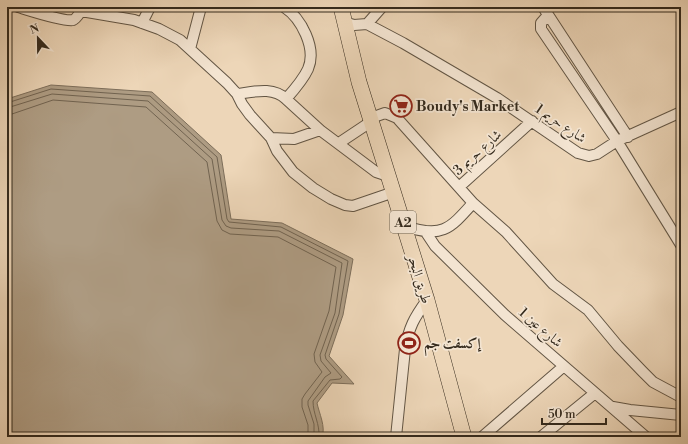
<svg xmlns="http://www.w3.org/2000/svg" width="688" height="444" font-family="'Libre Bodoni',Amiri,serif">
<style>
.water{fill:#ae9c83;stroke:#7d6e5a}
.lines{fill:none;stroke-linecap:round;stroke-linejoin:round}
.shore{stroke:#716350;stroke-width:1}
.street-casing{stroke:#625544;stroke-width:12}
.primary-casing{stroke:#342a1d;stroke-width:16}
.street{stroke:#f3e4d1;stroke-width:10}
.primary{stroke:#edd6b8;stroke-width:15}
.labels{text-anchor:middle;stroke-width:3.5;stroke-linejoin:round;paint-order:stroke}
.shield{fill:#f3e4d1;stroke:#6d6253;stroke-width:1}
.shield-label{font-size:13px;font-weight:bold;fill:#342a1d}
.poi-label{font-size:14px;font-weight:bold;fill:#342a1d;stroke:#f3e4d1;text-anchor:start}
.street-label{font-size:14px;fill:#342a1d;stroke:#f3e4d1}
</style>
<rect width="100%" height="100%" fill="#edd6b8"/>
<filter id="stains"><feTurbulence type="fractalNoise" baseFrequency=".005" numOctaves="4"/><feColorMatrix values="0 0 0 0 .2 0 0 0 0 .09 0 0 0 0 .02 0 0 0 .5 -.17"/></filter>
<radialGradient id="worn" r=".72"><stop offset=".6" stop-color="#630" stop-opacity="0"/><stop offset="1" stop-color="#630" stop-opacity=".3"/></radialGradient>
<!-- water -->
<path class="water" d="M 51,85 L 152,92 L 221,155 L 231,219 L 282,223 L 353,259 L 343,315 L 329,356 L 354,384 L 332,383 L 317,403 C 319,413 326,427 322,437 L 7,437 L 7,99 Z"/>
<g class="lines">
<!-- shore -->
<path class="shore" d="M 7,103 L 51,89 L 150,96 L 217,157 L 227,219 L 229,222 L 281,227 L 348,261 L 339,314 L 325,355 L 326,359 L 342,377 L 340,379 L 330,380 L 313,401 C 313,414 320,424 319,437
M 7,108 L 52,94 L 148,101 L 212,159 L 222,220 L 226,226 L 231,228 L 279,231 L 342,263 L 335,313 L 320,355 L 321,361 L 331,373 L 325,377 L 308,401 L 308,405 L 314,424 L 314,437
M 7,114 L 12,114 L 53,100 L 146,107 L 207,162 L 217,221 L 222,230 L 230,234 L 278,237 L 336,267 L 329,311 L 314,354 L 315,362 L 322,372 L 305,394 L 302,399 L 302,407 L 308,425 L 308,437"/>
<!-- street casing -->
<g class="street-casing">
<path id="street" d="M 18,7 C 28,10 64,22 73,20 C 76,19 79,14 81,11
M 284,7 C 301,18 317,48 308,69 C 303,80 294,90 286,99 L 320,130
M 543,7 L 628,137
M 81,11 L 134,20 L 159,29 L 180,40 L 227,83 L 237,94 L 242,104 L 250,115 L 271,138 L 294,139 L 320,130 L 376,172 L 388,176
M 548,15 L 541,23 L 541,29 L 617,141 L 681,245
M 344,22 L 354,25 L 367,24 L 382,7
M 142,23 L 150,7
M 367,24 L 403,43 L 497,98 L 578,153 L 589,156 L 597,154 L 617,141 L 681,112
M 190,49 L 201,7
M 237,94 C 253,92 273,86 286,99
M 371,118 L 385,113 L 397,118 L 473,203 C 449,230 442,238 404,226
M 271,138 L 277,151 L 293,172 L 313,188 L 331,199 L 345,205 L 353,206 L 394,192
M 339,143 L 372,121
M 459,187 L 532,121
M 473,203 L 506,232 L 553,284 L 588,310 L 618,346 L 642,371 L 653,382 L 681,397
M 425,231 L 435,246 L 505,315 L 646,437
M 613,407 L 630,410 L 681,415
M 396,437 L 405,349 C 409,327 414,318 427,300
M 482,437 L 564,366
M 541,437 L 595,393"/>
</g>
<!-- primary casing -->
<g class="primary-casing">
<path id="primary" d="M 341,7 L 359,82 L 427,300 L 464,437"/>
</g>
<!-- street -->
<use href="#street" class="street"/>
<!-- primary -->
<use href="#primary" class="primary"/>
</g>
<!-- icons -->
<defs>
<g id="supermarket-ring" transform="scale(1.15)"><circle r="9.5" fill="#f3e4d1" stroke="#8f2418" stroke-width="1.5"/><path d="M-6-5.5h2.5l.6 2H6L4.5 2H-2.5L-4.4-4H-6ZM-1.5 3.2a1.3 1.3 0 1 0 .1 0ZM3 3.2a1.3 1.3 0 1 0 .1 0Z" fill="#8f2418"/></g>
<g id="stadium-ring" transform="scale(1.15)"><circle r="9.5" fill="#f3e4d1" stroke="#8f2418" stroke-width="1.5"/><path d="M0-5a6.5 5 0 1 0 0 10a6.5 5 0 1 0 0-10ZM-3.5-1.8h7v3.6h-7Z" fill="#8f2418"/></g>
</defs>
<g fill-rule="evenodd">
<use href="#supermarket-ring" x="401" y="106"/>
<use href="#stadium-ring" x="409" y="343"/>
</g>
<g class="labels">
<!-- shield labels -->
<rect class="shield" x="390" y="211" width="26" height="22" rx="3"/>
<g class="shield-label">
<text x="403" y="227">A2</text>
</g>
<!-- poi labels -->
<g class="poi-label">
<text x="416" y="111">Boudy's Market</text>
<text x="424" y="348">إكسفت جم</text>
</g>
<!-- street labels -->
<g class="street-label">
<text transform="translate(561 123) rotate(34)" y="5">شارع حريم 1</text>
<text transform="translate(477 152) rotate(-42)" y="5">شارع حريم 3</text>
<text transform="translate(420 279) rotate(73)" y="5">طريق البحر</text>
<text transform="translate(541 327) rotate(41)" y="5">شارع عين 1</text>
</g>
</g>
<!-- margin -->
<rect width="688" height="444" fill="none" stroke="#edd6b8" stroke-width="24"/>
<rect x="8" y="8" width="672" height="428" fill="none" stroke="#342a1d" stroke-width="2"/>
<rect x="12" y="12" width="664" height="420" fill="none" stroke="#342a1d"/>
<!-- north arrow -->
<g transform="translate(38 38) rotate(338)" stroke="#f3e4d1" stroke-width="3" paint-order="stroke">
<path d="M0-3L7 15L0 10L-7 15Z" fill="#342a1d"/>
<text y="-6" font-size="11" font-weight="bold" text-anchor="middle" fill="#342a1d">N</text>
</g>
<!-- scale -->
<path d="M542 418v6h64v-6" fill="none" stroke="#342a1d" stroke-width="2"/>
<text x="548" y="418" font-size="12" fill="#342a1d" stroke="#f3e4d1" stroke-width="3" paint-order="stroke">50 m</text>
<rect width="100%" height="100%" filter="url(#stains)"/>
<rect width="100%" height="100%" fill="url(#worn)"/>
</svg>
